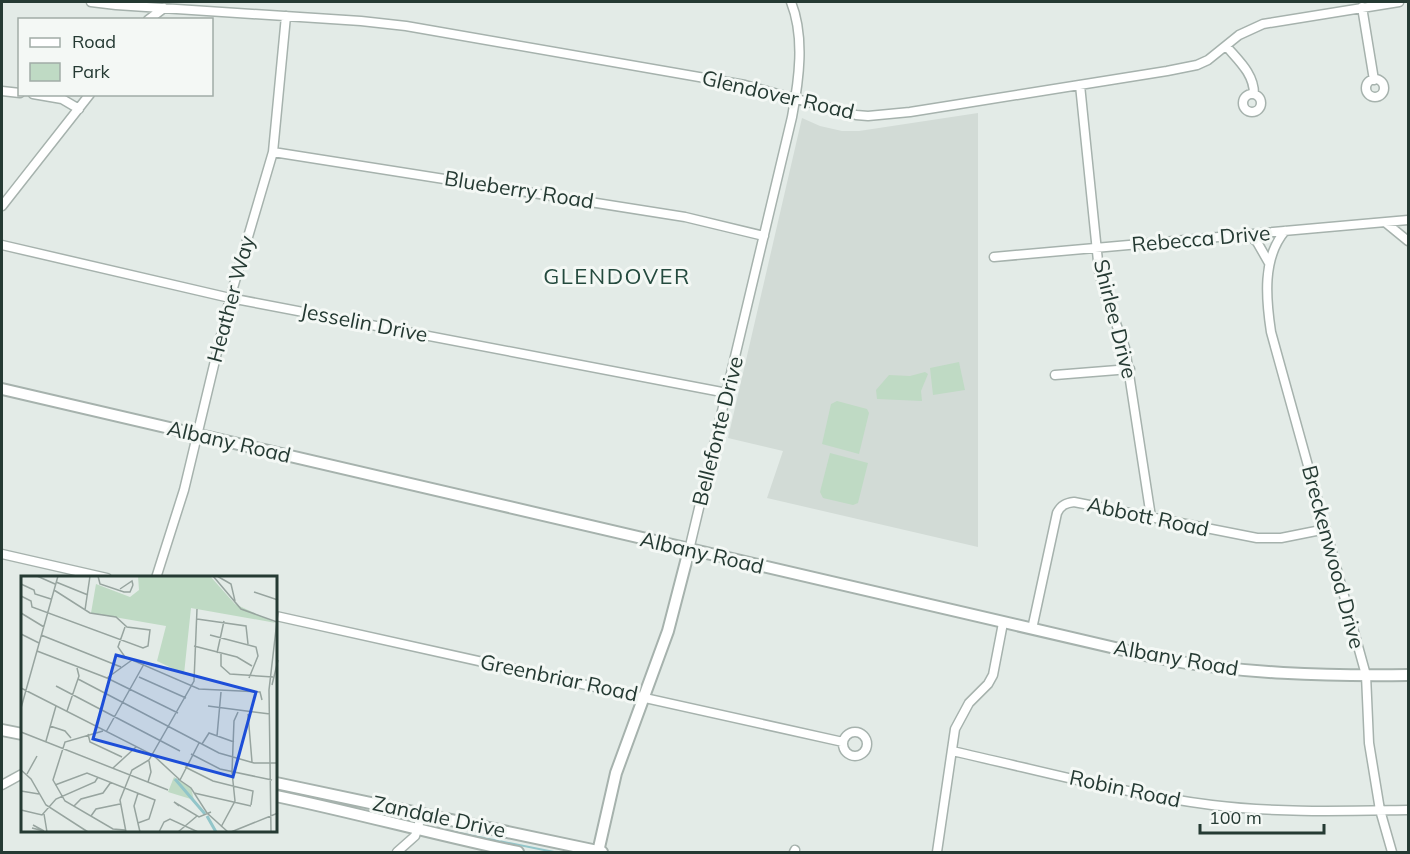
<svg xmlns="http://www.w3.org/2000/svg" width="1410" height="854" font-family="Mulish,sans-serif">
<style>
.built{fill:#d2dbd6}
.green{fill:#bfdac4}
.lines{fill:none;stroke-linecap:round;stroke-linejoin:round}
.stream{stroke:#92c5c9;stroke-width:2}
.minor-casing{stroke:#a6b2ad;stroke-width:11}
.tertiary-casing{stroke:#a6b2ad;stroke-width:14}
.minor{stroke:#fff;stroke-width:8}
.tertiary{stroke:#fff;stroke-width:10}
.labels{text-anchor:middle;stroke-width:6;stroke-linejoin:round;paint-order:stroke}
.street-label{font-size:21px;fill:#253a33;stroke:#f4f8f5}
.neighbourhood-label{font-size:22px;letter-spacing:1.5px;fill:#244a3e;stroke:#f4f8f5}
.inset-river{fill:none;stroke:#92c5c9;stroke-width:3}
.inset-road{fill:none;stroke:#97a49f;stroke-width:1.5}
.view{fill:#1d4ed8;fill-opacity:0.15;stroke:#1d4ed8;stroke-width:3}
.inset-edge{fill:none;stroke:#253a33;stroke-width:3}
</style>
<rect width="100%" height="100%" fill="#e3ebe7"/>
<!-- built -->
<path class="built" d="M 978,113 L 978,547 L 767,498 L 783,451 L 728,438 L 802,118 L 820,126 L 842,131 L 859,131 Z"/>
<!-- green -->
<path class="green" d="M 959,362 L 965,390 L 933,395 L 930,368 Z
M 925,372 L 928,374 L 921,391 L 922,401 L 877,399 L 876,390 L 889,375 L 910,376 Z
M 837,401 L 867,409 L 869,413 L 859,454 L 822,444 L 831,404 Z
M 830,453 L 868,463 L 858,503 L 853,505 L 823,498 L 820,492 Z"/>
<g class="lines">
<!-- stream -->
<path class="stream" d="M 434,828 L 554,852"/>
<!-- minor casing -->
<g class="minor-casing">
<path id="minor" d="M 91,2 L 116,5 L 361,21 L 406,26 L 745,85 L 856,115 L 868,116 L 910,112 L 1167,71 L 1197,65 L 1208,60 L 1239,35 L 1263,24 L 1399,2
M 1362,7 L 1374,80
M 148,20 L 164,8
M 1227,47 C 1239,61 1254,74 1254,94
M1366 88a9 9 0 1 1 18 0a9 9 0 1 1-18 0Z
M 1080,85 L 1099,271 L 1104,291 L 1125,348 L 1151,517
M 2,91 L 20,93
M 33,94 L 62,99 L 79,109
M1243 103a9 9 0 1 1 18 0a9 9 0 1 1-18 0Z
M 273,152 L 685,217 L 764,236
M 2,206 L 90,94
M 1386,223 L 1408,241
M 1285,231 C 1262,258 1266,299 1271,332 L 1366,675 L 1369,743 L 1380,810 L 1392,852
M 1249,235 L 1257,242 L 1269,263
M 2,245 L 230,298 L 727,393
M 994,257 L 1408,220
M 1055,375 L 1130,369
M 689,550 L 792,117 C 799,80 805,37 791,2
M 2,554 L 107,578
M 156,578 L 184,490 L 230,298 L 273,152 L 286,16
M 276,616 L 843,742
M 1032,629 L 1057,513 C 1061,505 1066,503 1074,502 L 1257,538 L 1281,538 L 1326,529
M843 744a12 12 0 1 1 24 0a12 12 0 1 1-24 0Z
M 952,751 C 1038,770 1124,794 1212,805 C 1277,813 1343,811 1408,810
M 2,785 L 22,774
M 397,852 L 415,836 L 422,814
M 794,852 L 795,850
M 937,852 L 955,729 L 969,703 L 988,684 L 993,675 L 1003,623"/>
</g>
<!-- tertiary casing -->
<g class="tertiary-casing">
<path id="tertiary" d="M 2,389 L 1158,658 C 1241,674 1325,676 1408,675
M 2,730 L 22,734
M 276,783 L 602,852
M 276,796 C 357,813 437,835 518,852
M 598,852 L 616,773 L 668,631 L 689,550"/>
</g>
<!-- minor -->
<use href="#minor" class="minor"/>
<!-- tertiary -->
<use href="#tertiary" class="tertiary"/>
</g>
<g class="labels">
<!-- street labels -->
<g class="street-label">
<text transform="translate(778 95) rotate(13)" y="7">Glendover Road</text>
<text transform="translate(519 190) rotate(9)" y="7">Blueberry Road</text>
<text transform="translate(1201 239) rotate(-5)" y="7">Rebecca Drive</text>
<text transform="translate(231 299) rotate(-75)" y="7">Heather Way</text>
<text transform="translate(1115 319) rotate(76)" y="7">Shirlee Drive</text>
<text transform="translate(364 323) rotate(11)" y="7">Jesselin Drive</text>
<text transform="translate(718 431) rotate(-76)" y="7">Bellefonte Drive</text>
<text transform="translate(229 442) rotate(13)" y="7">Albany Road</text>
<text transform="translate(1148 517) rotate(12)" y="7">Abbott Road</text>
<text transform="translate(702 553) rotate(13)" y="7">Albany Road</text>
<text transform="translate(1333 557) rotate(75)" y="7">Breckenwood Drive</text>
<text transform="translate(1176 658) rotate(10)" y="7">Albany Road</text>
<text transform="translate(559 678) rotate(12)" y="7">Greenbriar Road</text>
<text transform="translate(1125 789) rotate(12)" y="7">Robin Road</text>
<text transform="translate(439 817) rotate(12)" y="7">Zandale Drive</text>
</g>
<!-- neighbourhood labels -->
<g class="neighbourhood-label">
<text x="617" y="284">GLENDOVER</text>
</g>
</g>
<!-- overview -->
<g transform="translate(21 576)">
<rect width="256" height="256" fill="#e3ebe7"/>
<path d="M 117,0 L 189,0 L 214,28 L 255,47 L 170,32 L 163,98 L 136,85 L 145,50 L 70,37 L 75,8 L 109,21 L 118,14 ZM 153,201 L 170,212 L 173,224 L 147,216 Z" fill="#bfdac4"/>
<path class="inset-river" d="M 154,203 L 184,238M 186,240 L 195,256"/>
<path class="inset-road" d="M 16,0 L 34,8M 77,0 L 79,8 L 103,16 L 109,16 L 112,9M 192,0 L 220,33 L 256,46M 196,0 L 210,8 L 214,25M 35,6 L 67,19M 0,8 L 13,14 L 14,18 L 30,23M 99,13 L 111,5 L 112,9M 233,16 L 257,24M 0,20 L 10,25 L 11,31 L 122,72 L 127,70 L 129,54 L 106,51 L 95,41 L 69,37 L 33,14M 64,34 L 69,0M 0,37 L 23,51M 176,43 L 225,50 L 227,68M 104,51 L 97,71 L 104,81 L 178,113 L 239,116 L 241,124M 0,58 L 18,67M 20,59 L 100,91M 189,59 L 235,71 L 237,80 L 228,102M 173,70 L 216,81 L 231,90M 16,75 L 86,102 L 157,137M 196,77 L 203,45M 200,78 L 200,90 L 209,98 L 252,101M 118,101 L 165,122M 86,102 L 111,84M 57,103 L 198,177 L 233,187 L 257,187M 251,109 L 257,84M 35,110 L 159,175M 0,112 L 132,179 L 159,204M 187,130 L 249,138M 0,132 L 37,0M 46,135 L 58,100 L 56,92M 227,138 L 231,186M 29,150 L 44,155 L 50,162M 82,155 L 44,166 L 32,204 L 44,225 L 92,253 L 104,254M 0,156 L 147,214M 85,156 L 123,88M 67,158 L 69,166 L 101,181M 196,160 L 200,116M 25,165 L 35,130M 181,168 L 188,157 L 213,166M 170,178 L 199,193 L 251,204M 164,191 L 192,205 L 232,215 L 230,229M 92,192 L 115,171M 0,194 L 10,203 L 25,229 L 67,256M 6,198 L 16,180M 157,203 L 170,212 L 186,237 L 207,256M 159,204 L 178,167M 127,206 L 130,196 L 128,185M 34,209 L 66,197 L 134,224 L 128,243 L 117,247M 0,215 L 18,218M 117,217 L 113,230 L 119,256M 173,217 L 230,230M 53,230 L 60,223 L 82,217 L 90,206M 158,230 L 153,226 L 178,241 L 190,236M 0,234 L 21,239 L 35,223 L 74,206 L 77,201M 23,238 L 26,256M 70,240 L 75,233 L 99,228M 200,251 L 214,225 L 211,196 L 213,145 L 217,136M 11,252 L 23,255 L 12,249M 105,256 L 99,224 L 111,194 L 128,184 L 173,105 L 176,33M 138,256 L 143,246 L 149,243 L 177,256M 157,256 L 176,240M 210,256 L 257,237M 250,256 L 248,114 L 257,36"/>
<path class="view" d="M 95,79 L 235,116 L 212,201 L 72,163 Z"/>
<rect width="256" height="256" class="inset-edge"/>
</g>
<!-- border -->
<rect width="1410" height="854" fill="none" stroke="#253a33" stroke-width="6"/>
<!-- legend -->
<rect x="18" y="18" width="195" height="78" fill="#f4f8f5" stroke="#a1aca7" stroke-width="1.5"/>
<rect x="30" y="38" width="30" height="9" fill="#ffffff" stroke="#a1aca7" stroke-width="1.5"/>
<text x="72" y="48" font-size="18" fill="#253a33">Road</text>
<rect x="30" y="63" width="30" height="18" fill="#bfdac4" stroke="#a1aca7" stroke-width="1.5"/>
<text x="72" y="78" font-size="18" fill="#253a33">Park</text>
<!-- scale -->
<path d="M1200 824v9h124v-9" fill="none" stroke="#253a33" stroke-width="3"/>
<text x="1209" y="824" font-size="18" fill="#253a33" stroke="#f4f8f5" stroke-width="4.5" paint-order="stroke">100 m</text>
</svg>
